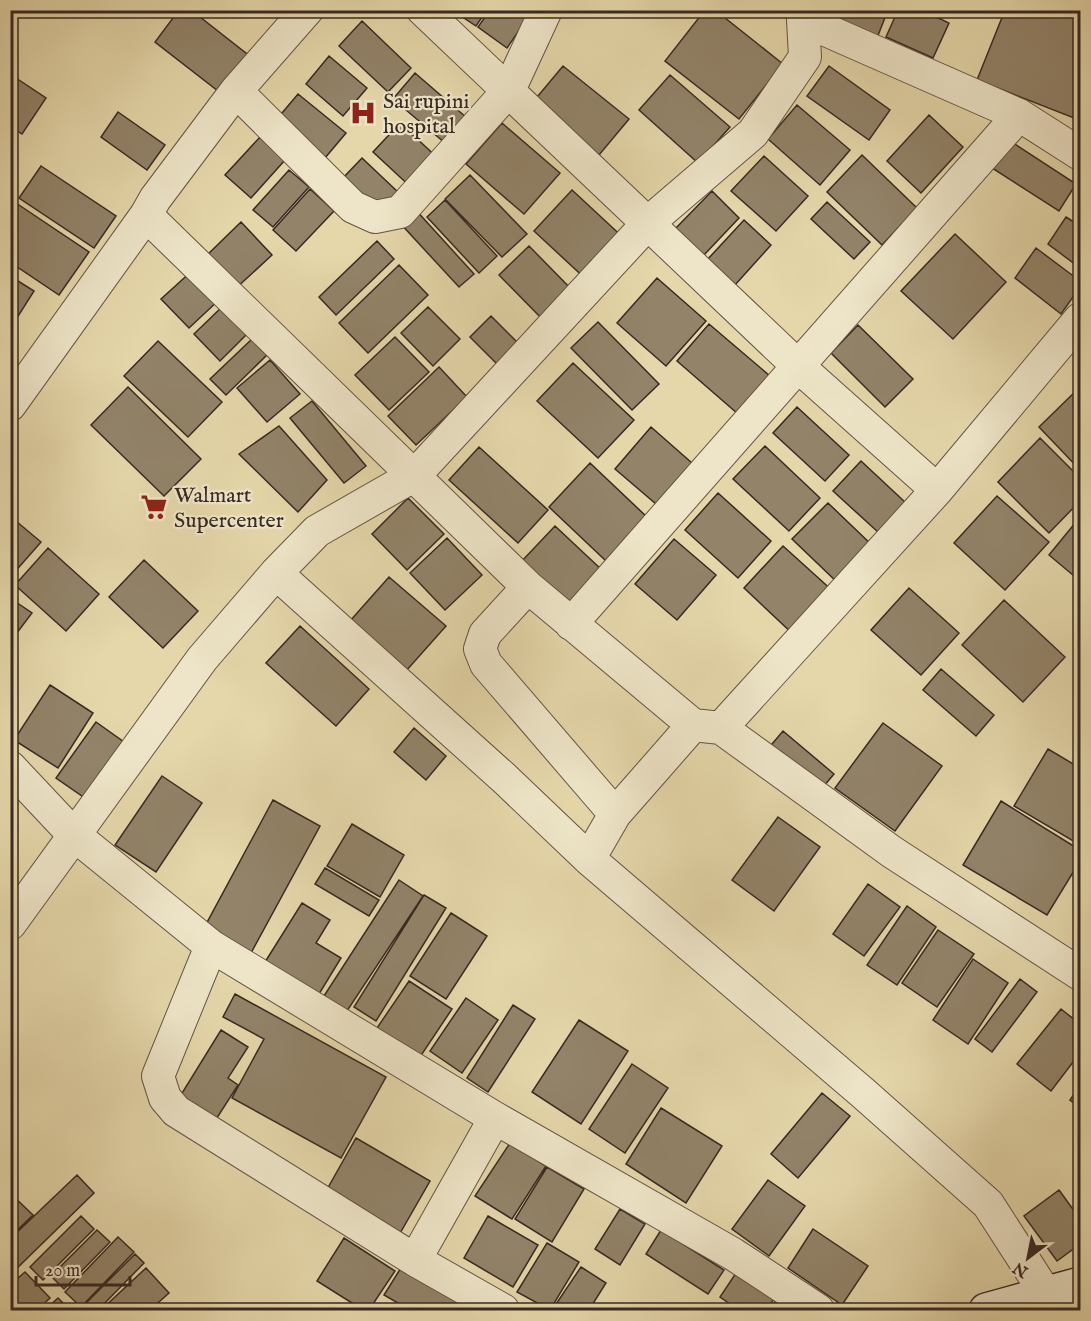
<svg xmlns="http://www.w3.org/2000/svg" width="1091" height="1321" font-family="'IM FELL English',serif">
<style>
.building{fill:#928369;stroke:#382923;stroke-width:1.5}
.lines{fill:none;stroke-linecap:round;stroke-linejoin:round}
.street-casing{stroke:#635445;stroke-width:34}
.secondary-casing{stroke:#382923;stroke-width:36}
.street{stroke:#eee5c8;stroke-width:32}
.secondary{stroke:#eee5c8;stroke-width:33}
.labels{text-anchor:middle;stroke-width:4.5;stroke-linejoin:round;paint-order:stroke}
.poi-label{font-size:22px;fill:#382923;stroke:#eee5c8;text-anchor:start}
</style>
<rect width="100%" height="100%" fill="#e5d7aa"/>
<filter id="stains"><feTurbulence type="fractalNoise" baseFrequency=".00333" numOctaves="4"/><feColorMatrix values="0 0 0 0 .2 0 0 0 0 .09 0 0 0 0 .02 0 0 0 .5 -.17"/></filter>
<radialGradient id="worn" r=".72"><stop offset=".6" stop-color="#630" stop-opacity="0"/><stop offset="1" stop-color="#630" stop-opacity=".3"/></radialGradient>
<!-- building -->
<path class="building" d="M 179,10 L 191,10 L 256,61 L 227,98 L 155,42 Z
M 452,10 L 487,10 L 476,26 Z
M 490,10 L 533,10 L 507,48 L 478,27 Z
M 705,10 L 715,10 L 783,64 L 739,119 L 665,61 Z
M 844,10 L 888,10 L 877,38 L 839,23 Z
M 898,10 L 922,10 L 949,23 L 933,58 L 886,37 Z
M 1005,10 L 1063,10 L 1080,20 L 1079,120 L 977,80 Z
M 362,21 L 411,68 L 388,92 L 339,46 Z
M 329,56 L 367,88 L 343,116 L 306,84 Z
M 563,66 L 629,119 L 599,155 L 533,102 Z
M 829,66 L 890,110 L 869,140 L 807,96 Z
M 415,73 L 467,118 L 445,143 L 393,99 Z
M 10,74 L 46,98 L 22,134 L 10,126 Z
M 670,75 L 730,127 L 698,163 L 639,110 Z
M 298,94 L 346,133 L 325,158 L 277,119 Z
M 797,105 L 850,150 L 820,185 L 768,139 Z
M 118,112 L 165,145 L 147,170 L 101,137 Z
M 929,115 L 963,147 L 921,193 L 887,161 Z
M 400,123 L 441,161 L 414,190 L 373,152 Z
M 502,123 L 560,173 L 524,214 L 466,164 Z
M 260,137 L 285,160 L 251,198 L 225,175 Z
M 1007,139 L 1076,184 L 1059,211 L 989,166 Z
M 862,155 L 917,208 L 882,245 L 827,192 Z
M 764,156 L 808,196 L 776,231 L 731,191 Z
M 362,158 L 400,194 L 380,214 L 342,179 Z
M 41,166 L 116,216 L 94,248 L 19,198 Z
M 289,170 L 309,187 L 273,227 L 253,210 Z
M 470,175 L 527,234 L 502,257 L 445,199 Z
M 310,189 L 334,211 L 296,251 L 273,230 Z
M 572,190 L 628,242 L 590,283 L 534,231 Z
M 712,191 L 739,218 L 703,256 L 675,229 Z
M 10,199 L 89,252 L 59,295 L 10,262 Z
M 445,200 L 497,256 L 479,273 L 427,217 Z
M 827,202 L 870,242 L 854,259 L 811,219 Z
M 414,208 L 474,274 L 459,287 L 399,222 Z
M 1066,217 L 1080,226 L 1080,268 L 1048,244 Z
M 744,220 L 771,245 L 735,285 L 707,260 Z
M 241,222 L 272,255 L 233,291 L 203,259 Z
M 955,234 L 1006,282 L 953,339 L 901,291 Z
M 377,241 L 394,259 L 336,315 L 319,297 Z
M 529,246 L 577,295 L 547,324 L 499,275 Z
M 1036,248 L 1080,281 L 1080,287 L 1061,314 L 1015,278 Z
M 399,265 L 428,295 L 368,353 L 339,323 Z
M 194,269 L 221,298 L 189,328 L 161,299 Z
M 10,276 L 34,291 L 10,329 Z
M 657,278 L 706,321 L 666,366 L 617,323 Z
M 225,304 L 251,330 L 220,361 L 194,334 Z
M 428,307 L 460,339 L 433,366 L 401,333 Z
M 491,316 L 522,347 L 501,368 L 470,337 Z
M 598,322 L 659,384 L 632,410 L 571,348 Z
M 709,324 L 770,376 L 738,414 L 677,361 Z
M 858,325 L 913,379 L 885,407 L 831,353 Z
M 395,337 L 429,372 L 389,410 L 355,375 Z
M 253,338 L 268,354 L 226,395 L 210,379 Z
M 158,341 L 222,402 L 188,437 L 124,376 Z
M 270,360 L 300,394 L 267,422 L 237,388 Z
M 573,363 L 634,420 L 598,458 L 537,401 Z
M 439,367 L 467,397 L 416,445 L 388,416 Z
M 128,387 L 201,459 L 164,496 L 91,425 Z
M 1080,387 L 1080,470 L 1039,427 Z
M 312,401 L 366,466 L 344,483 L 290,418 Z
M 797,407 L 849,455 L 825,481 L 773,433 Z
M 279,426 L 327,480 L 298,512 L 239,454 Z
M 651,427 L 692,463 L 656,504 L 615,469 Z
M 1040,438 L 1080,478 L 1080,501 L 1049,533 L 998,482 Z
M 765,446 L 820,498 L 789,531 L 733,479 Z
M 479,447 L 548,510 L 518,543 L 449,480 Z
M 861,461 L 906,503 L 879,533 L 833,491 Z
M 590,463 L 648,518 L 606,561 L 549,507 Z
M 718,493 L 771,541 L 738,578 L 685,530 Z
M 997,496 L 1049,542 L 1005,590 L 954,543 Z
M 408,498 L 444,534 L 407,570 L 372,534 Z
M 828,503 L 875,548 L 840,585 L 792,539 Z
M 10,516 L 41,542 L 12,575 L 10,574 Z
M 1080,517 L 1080,581 L 1049,555 Z
M 555,526 L 603,571 L 569,607 L 521,562 Z
M 447,538 L 482,575 L 445,610 L 410,573 Z
M 674,539 L 716,575 L 677,620 L 635,584 Z
M 783,546 L 835,593 L 795,636 L 744,588 Z
M 48,548 L 99,594 L 66,631 L 15,585 Z
M 144,560 L 198,611 L 163,648 L 109,597 Z
M 389,577 L 446,626 L 406,671 L 350,621 Z
M 909,588 L 959,633 L 921,675 L 871,630 Z
M 10,598 L 32,613 L 10,642 Z
M 1004,600 L 1065,657 L 1023,702 L 962,645 Z
M 300,626 L 369,689 L 336,726 L 266,663 Z
M 941,669 L 994,715 L 976,736 L 923,690 Z
M 50,685 L 93,713 L 58,768 L 14,740 Z
M 96,722 L 131,747 L 92,803 L 56,778 Z
M 883,723 L 942,766 L 895,831 L 835,788 Z
M 414,728 L 446,756 L 426,780 L 394,752 Z
M 783,731 L 834,774 L 818,793 L 767,750 Z
M 1048,749 L 1080,768 L 1080,845 L 1014,806 Z
M 162,776 L 202,803 L 156,872 L 115,845 Z
M 273,800 L 320,826 L 251,953 L 204,928 Z
M 1001,801 L 1080,850 L 1080,861 L 1047,915 L 963,865 Z
M 778,817 L 820,847 L 774,911 L 732,880 Z
M 352,824 L 404,855 L 380,897 L 327,866 Z
M 325,868 L 379,900 L 369,916 L 315,884 Z
M 399,880 L 423,896 L 345,1014 L 322,999 Z
M 868,884 L 900,907 L 864,956 L 833,934 Z
M 424,895 L 446,908 L 376,1021 L 354,1007 Z
M 302,903 L 330,920 L 316,943 L 341,958 L 319,994 L 265,962 Z
M 907,906 L 936,927 L 897,985 L 867,965 Z
M 451,913 L 487,936 L 446,999 L 410,976 Z
M 938,930 L 974,954 L 937,1007 L 902,983 Z
M 973,959 L 1008,983 L 968,1044 L 933,1020 Z
M 1020,979 L 1037,992 L 992,1052 L 975,1039 Z
M 409,981 L 452,1009 L 420,1057 L 377,1028 Z
M 235,994 L 386,1077 L 341,1158 L 232,1098 L 264,1039 L 223,1017 Z
M 466,998 L 498,1020 L 462,1073 L 430,1051 Z
M 513,1005 L 535,1019 L 488,1092 L 467,1078 Z
M 1061,1009 L 1080,1024 L 1080,1053 L 1051,1091 L 1017,1064 Z
M 579,1020 L 628,1051 L 581,1124 L 532,1092 Z
M 221,1030 L 248,1047 L 228,1078 L 238,1085 L 215,1121 L 179,1098 Z
M 632,1064 L 668,1088 L 625,1153 L 589,1129 Z
M 1080,1085 L 1080,1108 L 1070,1100 Z
M 822,1093 L 850,1116 L 798,1178 L 771,1154 Z
M 661,1108 L 722,1146 L 686,1203 L 626,1164 Z
M 356,1138 L 430,1181 L 399,1235 L 325,1193 Z
M 510,1143 L 546,1166 L 512,1219 L 475,1196 Z
M 547,1167 L 584,1189 L 552,1242 L 515,1219 Z
M 77,1175 L 94,1193 L 10,1275 L 10,1239 Z
M 768,1180 L 805,1206 L 769,1256 L 732,1229 Z
M 1059,1190 L 1080,1219 L 1080,1244 L 1057,1261 L 1024,1216 Z
M 10,1193 L 33,1215 L 10,1237 Z
M 620,1209 L 645,1224 L 620,1265 L 595,1249 Z
M 81,1216 L 94,1229 L 43,1280 L 30,1267 Z
M 488,1216 L 538,1245 L 513,1287 L 464,1258 Z
M 813,1229 L 868,1266 L 842,1305 L 788,1268 Z
M 97,1230 L 110,1242 L 64,1289 L 51,1276 Z
M 661,1230 L 724,1270 L 708,1294 L 646,1254 Z
M 118,1237 L 134,1252 L 81,1307 L 65,1292 Z
M 344,1238 L 395,1271 L 369,1310 L 363,1310 L 317,1281 Z
M 547,1243 L 579,1262 L 550,1310 L 517,1292 Z
M 135,1254 L 144,1263 L 98,1310 L 81,1308 Z
M 404,1263 L 482,1310 L 410,1310 L 384,1295 Z
M 581,1267 L 606,1283 L 589,1310 L 552,1310 Z
M 146,1268 L 169,1293 L 150,1310 L 101,1310 Z
M 25,1272 L 50,1298 L 37,1310 L 19,1310 L 10,1301 L 10,1285 Z
M 736,1273 L 774,1299 L 766,1310 L 739,1310 L 720,1297 Z
M 58,1298 L 70,1310 L 45,1310 Z
M 776,1300 L 792,1310 L 769,1310 Z"/>
<g class="lines">
<!-- street casing -->
<g class="street-casing">
<path id="street" d="M 423,10 L 799,367 L 937,490
M 803,20 L 1019,115 L 1080,154
M 236,91 L 353,207 L 375,217 L 400,212 L 509,90 L 546,10
M 146,215 L 528,587 L 693,725 L 721,728 L 892,852 L 1080,974
M 10,405 L 146,215 L 155,199 L 236,91 L 307,10
M 276,573 L 504,778 L 589,859 L 863,1093 L 988,1204 L 1046,1294 L 1052,1310
M 528,587 L 485,634 L 480,649 L 486,664 L 615,814
M 571,624 L 1019,115
M 721,728 L 937,490 L 1080,319
M 10,767 L 73,834 L 211,946 L 495,1118 L 733,1254 L 818,1310
M 589,859 L 615,814 L 693,725
M 10,924 L 202,659 L 276,573 L 317,531 L 415,475 L 649,222 L 753,133 L 805,57 L 803,20 L 806,10
M 211,946 L 158,1076 L 165,1098 L 176,1111 L 415,1260 L 503,1310
M 415,1260 L 495,1118"/>
</g>
<!-- secondary casing -->
<g class="secondary-casing">
<path id="secondary" d="M 986,1310 L 1080,1284"/>
</g>
<!-- street -->
<use href="#street" class="street"/>
<!-- secondary -->
<use href="#secondary" class="secondary"/>
</g>
<!-- icons -->
<defs>
<g id="hospital-bare" transform="scale(2.07)"><path d="M-5-5h3v3.5h4V-5h3V5h-3V1.5h-4V5h-3Z" fill="#8f2418" stroke="#eee5c8" stroke-width="2.5" paint-order="stroke"/></g>
<g id="supermarket-bare" transform="scale(2.07)"><path d="M-6-5.5h2.5l.6 2H6L4.5 2H-2.5L-4.4-4H-6ZM-1.5 3.2a1.3 1.3 0 1 0 .1 0ZM3 3.2a1.3 1.3 0 1 0 .1 0Z" fill="#8f2418" stroke="#eee5c8" stroke-width="2.5" paint-order="stroke"/></g>
</defs>
<g fill-rule="evenodd">
<use href="#hospital-bare" x="363" y="113"/>
<use href="#supermarket-bare" x="154" y="507"/>
</g>
<g class="labels">
<!-- poi labels -->
<g class="poi-label">
<text x="383" y="108">Sai rupini<tspan x="383" dy="25">hospital</tspan></text>
<text x="174" y="502">Walmart<tspan x="174" dy="25">Supercenter</tspan></text>
</g>
</g>
<!-- margin -->
<rect width="1091" height="1321" fill="none" stroke="#e5d7aa" stroke-width="36"/>
<rect x="12" y="12" width="1067" height="1297" fill="none" stroke="#382923" stroke-width="3"/>
<rect x="18" y="18" width="1055" height="1285" fill="none" stroke="#382923" stroke-width="1.5"/>
<!-- north arrow -->
<g transform="translate(1028 1258) rotate(212)" stroke="#eee5c8" stroke-width="4.5" paint-order="stroke">
<path d="M0-4.5L10 22L0 15L-10 22Z" fill="#382923"/>
<text y="-9" font-size="16" font-weight="bold" text-anchor="middle" fill="#382923">N</text>
</g>
<!-- scale -->
<path d="M36 1276v9h94v-9" fill="none" stroke="#382923" stroke-width="3"/>
<text x="45" y="1276" font-size="18" fill="#382923" stroke="#eee5c8" stroke-width="4.5" paint-order="stroke">20 m</text>
<rect width="100%" height="100%" filter="url(#stains)"/>
<rect width="100%" height="100%" fill="url(#worn)"/>
</svg>
